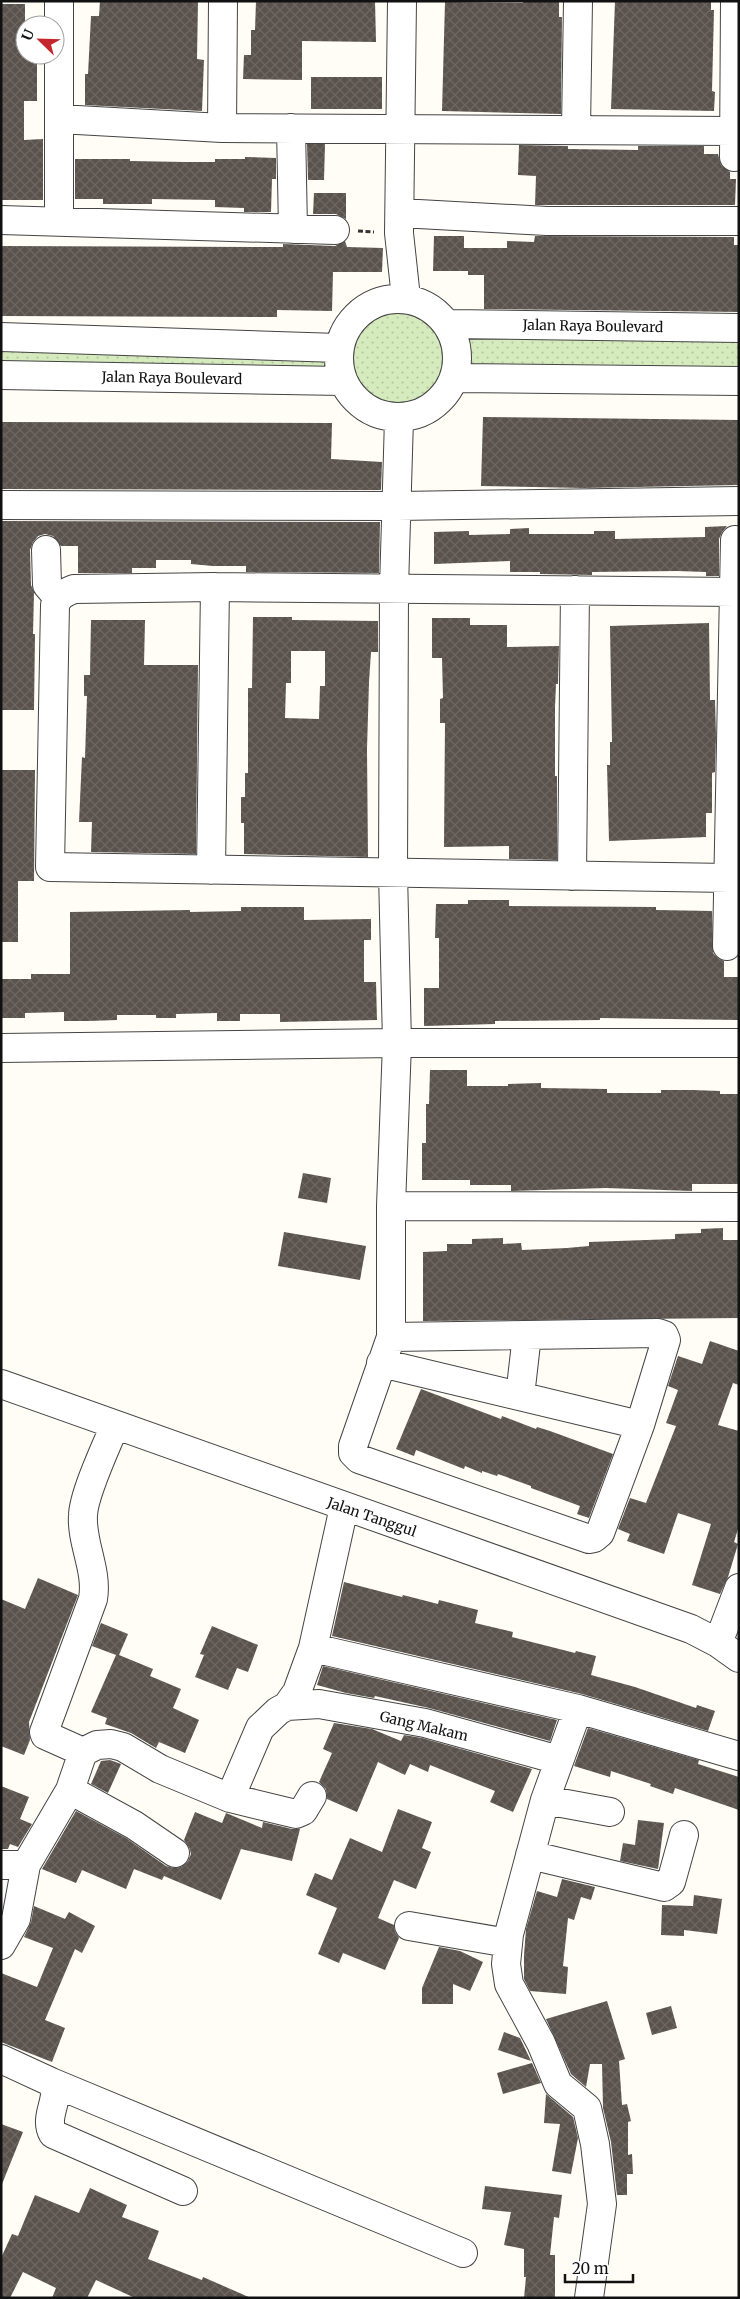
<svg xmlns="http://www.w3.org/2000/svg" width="740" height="2299" font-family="Merriweather,serif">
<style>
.grass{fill:url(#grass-dots)}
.building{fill:url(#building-cross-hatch);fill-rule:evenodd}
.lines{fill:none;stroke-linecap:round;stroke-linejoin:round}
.minor-casing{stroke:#444;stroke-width:30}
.path{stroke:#333;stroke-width:3;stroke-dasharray:5 2.5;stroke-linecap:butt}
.minor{stroke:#fff;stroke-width:28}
.labels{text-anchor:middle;stroke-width:5;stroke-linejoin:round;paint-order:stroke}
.street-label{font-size:14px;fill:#111;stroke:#fff}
</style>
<defs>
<pattern id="grass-dots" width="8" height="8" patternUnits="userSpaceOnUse" patternTransform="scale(1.25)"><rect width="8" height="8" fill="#d5ebbd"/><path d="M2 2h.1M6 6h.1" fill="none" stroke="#b6c8a1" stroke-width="1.8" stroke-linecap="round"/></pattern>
<pattern id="building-cross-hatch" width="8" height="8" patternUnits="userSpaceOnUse" patternTransform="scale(1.25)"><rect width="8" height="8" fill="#5a524d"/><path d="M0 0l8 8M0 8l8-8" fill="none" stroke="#6d6662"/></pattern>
</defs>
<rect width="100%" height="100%" fill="#fffdf5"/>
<!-- grass -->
<path class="grass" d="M 406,298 L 430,306 L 448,324 L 739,328 L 739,381 L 455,378 L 442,399 L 423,413 L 399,419 L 365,409 L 342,381 L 1,377 L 1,337 L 338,348 C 356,309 363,303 406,298 Z"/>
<!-- building -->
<path class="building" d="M 100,1 L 198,1 L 197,59 L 204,60 L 202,111 L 85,105 L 85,74 L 88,74 L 91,16 L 99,16 Z
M 256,1 L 375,1 L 376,42 L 302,41 L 302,80 L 243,79 L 244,55 L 251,55 L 251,30 L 255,30 Z
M 523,1 L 559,1 L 559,17 L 562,17 L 561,114 L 442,111 L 445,2 L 523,3 Z
M 615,1 L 711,1 L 711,10 L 714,10 L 712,91 L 715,92 L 714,111 L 611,109 Z
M 1,4 L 25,4 L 25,55 L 37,55 L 37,101 L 24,101 L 24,140 L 43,139 L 43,200 L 1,200 Z
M 311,77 L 382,77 L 382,109 L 311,109 Z
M 307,144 L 325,144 L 324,180 L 308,180 Z
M 519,145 L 568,146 L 568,149 L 638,150 L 638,146 L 704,146 L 704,154 L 718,154 L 721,165 L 730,172 L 730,179 L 736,179 L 735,205 L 535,205 L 536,176 L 518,175 Z
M 245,157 L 276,158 L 276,179 L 272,179 L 271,212 L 244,212 L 244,208 L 215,207 L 215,200 L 152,199 L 152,204 L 103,204 L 103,199 L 75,199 L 75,159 L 130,159 L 130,161 L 185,162 L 215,162 L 215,159 L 245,159 Z
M 314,193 L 346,193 L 346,219 L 336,214 L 313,214 Z
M 434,236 L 464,236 L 464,248 L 507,248 L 507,241 L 534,242 L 535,236 L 734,237 L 734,245 L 739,245 L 739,312 L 484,309 L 484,275 L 468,275 L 468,271 L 433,271 Z
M 345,241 L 347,247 L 383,248 L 382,272 L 333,272 L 332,311 L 277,310 L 277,317 L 1,316 L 1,246 L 283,247 L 283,244 L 335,246 Z
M 483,417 L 739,420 L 739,485 L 584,488 L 481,486 Z
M 1,422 L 332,423 L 331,459 L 382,462 L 381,490 L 1,489 Z
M 1,521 L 380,522 L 379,573 L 246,572 L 246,566 L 213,566 L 191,564 L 191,560 L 156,560 L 156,568 L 132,568 L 132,573 L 78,573 L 78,546 L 61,546 L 53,536 L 45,534 L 38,536 L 33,542 L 30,550 L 31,585 L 34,592 L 33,634 L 35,634 L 34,710 L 1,710 Z
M 727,526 L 722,532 L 719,539 L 719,576 L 706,576 L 706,572 L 677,571 L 592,572 L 592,575 L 540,574 L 540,572 L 510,572 L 510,561 L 434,564 L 434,532 L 469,531 L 469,535 L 510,534 L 510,529 L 529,528 L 529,534 L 594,534 L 594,531 L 615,531 L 615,539 L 705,537 L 705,527 Z
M 253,617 L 292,617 L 292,620 L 378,621 L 378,652 L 371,652 L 369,682 L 367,749 L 368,857 L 244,854 L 244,823 L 241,823 L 241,797 L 245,797 L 245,773 L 248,773 L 248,688 L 252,688 ZM 291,651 L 325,651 L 325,686 L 320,686 L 319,719 L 285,718 L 286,683 L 291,683 Z
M 432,618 L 470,618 L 470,625 L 507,625 L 507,647 L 559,646 L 558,684 L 556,684 L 555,707 L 555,776 L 557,776 L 557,860 L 509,859 L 509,846 L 444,847 L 445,723 L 440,723 L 440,699 L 443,698 L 442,658 L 432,658 Z
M 91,620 L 145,620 L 144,665 L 198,665 L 196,854 L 91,852 L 92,822 L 79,822 L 82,757 L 85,758 L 87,696 L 84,696 L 84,675 L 90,675 Z
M 709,623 L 710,700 L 715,700 L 716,736 L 715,772 L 712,773 L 712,813 L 706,813 L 706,837 L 609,841 L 607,765 L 610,765 L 610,742 L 612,742 L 610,626 Z
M 1,770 L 35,770 L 34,881 L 18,881 L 18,942 L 1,942 Z
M 468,900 L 509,900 L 509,906 L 656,907 L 656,910 L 712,911 L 713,953 L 719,959 L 724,961 L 724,977 L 739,977 L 739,1020 L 600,1018 L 600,1020 L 495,1021 L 495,1024 L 424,1026 L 424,988 L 439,988 L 439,938 L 435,938 L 436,904 L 468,904 Z
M 241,907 L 304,907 L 304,920 L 371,919 L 371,940 L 364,940 L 364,982 L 376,982 L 377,1020 L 280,1022 L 280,1014 L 240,1014 L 240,1021 L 217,1021 L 217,1013 L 176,1014 L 176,1018 L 156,1018 L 156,1015 L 117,1015 L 117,1020 L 88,1021 L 64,1021 L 64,1012 L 25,1013 L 25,1018 L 1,1018 L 1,979 L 31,979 L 31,974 L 70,974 L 70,912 L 190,910 L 190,912 L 241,911 Z
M 430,1070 L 467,1070 L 467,1086 L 508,1086 L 508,1084 L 541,1083 L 541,1088 L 607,1089 L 607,1093 L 661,1093 L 661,1090 L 692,1090 L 720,1091 L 720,1094 L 739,1094 L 739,1184 L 692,1184 L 692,1191 L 606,1188 L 511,1191 L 511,1185 L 470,1185 L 470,1180 L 422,1180 L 422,1143 L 426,1143 L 426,1104 L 429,1104 Z
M 303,1173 L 331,1178 L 327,1203 L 298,1198 Z
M 723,1228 L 723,1240 L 739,1240 L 739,1318 L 423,1321 L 423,1252 L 447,1251 L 447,1244 L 472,1244 L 472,1239 L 503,1238 L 503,1244 L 521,1243 L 522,1250 L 567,1248 L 589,1246 L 589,1242 L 675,1239 L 675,1234 L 701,1233 L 701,1229 Z
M 284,1232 L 366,1246 L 360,1280 L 278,1266 Z
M 710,1341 L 739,1351 L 739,1385 L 733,1383 L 718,1425 L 739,1431 L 739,1526 L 734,1542 L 738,1544 L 728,1577 L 720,1594 L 692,1585 L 711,1524 L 678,1513 L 664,1554 L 627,1541 L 630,1534 L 618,1529 L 630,1498 L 646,1503 L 676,1426 L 666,1423 L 678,1390 L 668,1386 L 678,1356 L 702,1364 Z
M 421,1389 L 501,1419 L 502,1416 L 536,1429 L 537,1427 L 550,1431 L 613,1454 L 589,1518 L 577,1514 L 580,1506 L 531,1488 L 531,1486 L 498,1474 L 497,1476 L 482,1471 L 482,1473 L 465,1466 L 464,1469 L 416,1450 L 414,1456 L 396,1449 Z
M 38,1578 L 78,1595 L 29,1722 L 30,1740 L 24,1755 L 1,1746 L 1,1599 L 25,1609 Z
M 344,1582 L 402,1597 L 403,1595 L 438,1604 L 439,1600 L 478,1610 L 475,1623 L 513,1632 L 512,1637 L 575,1653 L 576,1651 L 596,1656 L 591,1675 L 635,1687 L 696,1708 L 697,1705 L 715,1711 L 708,1731 L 582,1694 L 332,1636 Z
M 101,1623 L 128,1634 L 119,1655 L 153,1669 L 150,1676 L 181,1689 L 173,1708 L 199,1720 L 185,1753 L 159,1742 L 156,1748 L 131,1733 L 105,1724 L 107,1718 L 91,1712 L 116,1655 L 92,1646 Z
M 212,1626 L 258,1645 L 248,1672 L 237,1668 L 228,1690 L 195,1677 L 204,1655 L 200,1654 Z
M 323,1666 L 557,1720 L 550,1741 L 429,1708 L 375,1696 L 374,1698 L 346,1693 L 317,1685 Z
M 334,1723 L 372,1729 L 401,1741 L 404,1735 L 422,1738 L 532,1769 L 513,1812 L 490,1802 L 495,1791 L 430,1765 L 428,1772 L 410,1764 L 405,1775 L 378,1762 L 357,1812 L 327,1799 L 326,1789 L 319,1782 L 332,1753 L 323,1749 Z
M 588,1728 L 699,1760 L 698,1764 L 739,1777 L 739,1810 L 675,1788 L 673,1794 L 650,1786 L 651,1784 L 611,1771 L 610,1777 L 574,1766 Z
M 110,1760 L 121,1764 L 108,1793 L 91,1784 L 101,1761 Z
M 1,1786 L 29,1797 L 20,1819 L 32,1824 L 18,1847 L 10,1844 L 8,1849 L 1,1849 Z
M 398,1809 L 432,1822 L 422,1848 L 431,1852 L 416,1889 L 394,1880 L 378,1918 L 394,1925 L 395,1932 L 399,1938 L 385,1970 L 343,1953 L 339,1963 L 318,1954 L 337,1908 L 306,1895 L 315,1873 L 332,1880 L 350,1838 L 382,1852 Z
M 76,1811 L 126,1838 L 166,1866 L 173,1868 L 181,1867 L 188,1861 L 191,1854 L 189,1847 L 184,1840 L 195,1812 L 222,1823 L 226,1813 L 262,1828 L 263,1822 L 292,1829 L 300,1829 L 292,1861 L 241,1849 L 221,1900 L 164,1876 L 162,1880 L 134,1869 L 126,1889 L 82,1870 L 76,1883 L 42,1869 Z
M 638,1820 L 664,1823 L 658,1869 L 620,1861 L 623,1843 L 635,1845 Z
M 562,1879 L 595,1887 L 591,1900 L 581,1897 L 574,1920 L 568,1918 L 563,1966 L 568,1967 L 566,1994 L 530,1991 L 524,1979 L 524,1955 L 526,1929 L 537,1891 L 557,1897 Z
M 694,1895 L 722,1899 L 717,1934 L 684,1930 L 684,1936 L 661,1935 L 662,1905 L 693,1906 Z
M 34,1906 L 65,1919 L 69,1912 L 95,1926 L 82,1953 L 75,1949 L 45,2020 L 65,2028 L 52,2062 L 1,2042 L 1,1973 L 37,1987 L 53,1948 L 24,1937 L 31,1922 Z
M 439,1947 L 460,1951 L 483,1962 L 470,1991 L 453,1984 L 453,2004 L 422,2004 L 422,1988 Z
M 607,2001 L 625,2059 L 619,2061 L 622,2105 L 627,2104 L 631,2121 L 628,2122 L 628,2155 L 632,2154 L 633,2174 L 627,2174 L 627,2195 L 617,2195 L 611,2142 L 603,2108 L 602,2064 L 590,2064 L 586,2087 L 571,2074 L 546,2019 Z
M 671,2006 L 677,2028 L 652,2035 L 646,2013 Z
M 504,2032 L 520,2038 L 531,2061 L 498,2050 Z
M 532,2063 L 541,2083 L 503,2094 L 497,2073 Z
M 546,2094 L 573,2117 L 578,2138 L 571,2174 L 552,2171 L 560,2124 L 544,2123 Z
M 1,2124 L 23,2132 L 2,2184 L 1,2184 Z
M 485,2186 L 562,2195 L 559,2218 L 554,2217 L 550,2255 L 555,2255 L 555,2298 L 524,2298 L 526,2277 L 524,2277 L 524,2249 L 504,2245 L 511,2212 L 482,2209 Z
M 90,2188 L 127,2205 L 122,2217 L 159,2231 L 148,2259 L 202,2280 L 203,2277 L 251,2298 L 135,2298 L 96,2280 L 87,2298 L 52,2298 L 56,2288 L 23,2272 L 10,2298 L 1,2298 L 1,2258 L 12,2234 L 18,2236 L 35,2195 L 79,2213 Z"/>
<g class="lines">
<!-- minor casing -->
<g class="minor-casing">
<path id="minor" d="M 59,1 L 59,221
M 402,1 L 399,233 L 406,298
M 59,119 L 222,128 L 734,131
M 222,128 L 223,1
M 291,128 L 293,229
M 576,129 L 578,1
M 734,157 L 735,1
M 400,213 L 547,221 L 739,221
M 1,220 L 335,230
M339 358a59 59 0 1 1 118 0a59 59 0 1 1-118 0Z
M 448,324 L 739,328
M 1,337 L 338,348
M 1,375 L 342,381
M 455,378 L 739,381
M 1,505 L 398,506 L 739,501
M 46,550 L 47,585 L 58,598
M 211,870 L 215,587
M 572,876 L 575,590
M 729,878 L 50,867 L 55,605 C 59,595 64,593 74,589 L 215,587 L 735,592
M 727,946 L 735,540
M 1,1048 L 397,1043 L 739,1043
M 391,1206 L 739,1207
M 391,1337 L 658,1333 L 664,1335 L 666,1340 L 640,1425 L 600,1533 L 594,1538 L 589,1539 L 359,1459 L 353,1453 L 353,1446 L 391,1337 L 391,1206 L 397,1043 L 393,873 L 394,588 L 399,419
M 381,1363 L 640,1425
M 1,1384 L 691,1629 L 718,1643 L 739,1658
M 520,1396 L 527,1335
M 718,1643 L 739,1588
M 313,1648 L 578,1709 L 739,1756
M 287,1706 L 319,1704 L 425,1723 L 559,1760
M 578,1709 L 545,1800 L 509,1934 L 506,1964 L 509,1984 L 541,2043 L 558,2084 L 587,2108 L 595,2144 L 602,2204 L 589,2298
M 83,1752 L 45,1735 L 44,1732 L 93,1599 C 98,1570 81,1543 83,1515 C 84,1493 106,1447 115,1425
M 70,1790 L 134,1825 L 175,1853
M 230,1798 L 260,1728 L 278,1711 L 287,1706 L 297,1692 L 313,1648 L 344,1507
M 545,1800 L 610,1812
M 530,1855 L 664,1887 L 671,1882 L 684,1835
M 1,1865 L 26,1865 L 70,1790 L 83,1752 L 97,1745 L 111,1744 L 123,1747 L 160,1769 L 230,1798 L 296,1814 L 303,1811 L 312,1796
M 409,1926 L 508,1943
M 1,1945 L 16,1919 L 26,1865
M 1,2059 L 51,2082 L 463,2253
M 51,2082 L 55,2086 C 58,2102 44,2118 53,2134 L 183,2191"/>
</g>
<!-- path -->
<path class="path" d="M 358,231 L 374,232"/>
<!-- minor -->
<use href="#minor" class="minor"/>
</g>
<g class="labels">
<!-- street labels -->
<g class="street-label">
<text transform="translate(593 326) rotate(1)" y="5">Jalan Raya Boulevard</text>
<text transform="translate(172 378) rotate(1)" y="5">Jalan Raya Boulevard</text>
<text transform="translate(372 1517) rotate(19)" y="5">Jalan Tanggul</text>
<text transform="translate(424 1726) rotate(13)" y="5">Gang Makam</text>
</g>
</g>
<!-- border -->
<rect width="740" height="2299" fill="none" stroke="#111111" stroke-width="5"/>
<!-- north arrow -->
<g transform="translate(40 40) rotate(293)"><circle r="24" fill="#ffffff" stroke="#a0a0a0"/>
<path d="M0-4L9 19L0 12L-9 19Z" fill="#c4262e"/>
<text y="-8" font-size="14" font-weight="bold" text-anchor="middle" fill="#111111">U</text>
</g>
<!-- scale -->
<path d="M565 2274v8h68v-8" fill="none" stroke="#111111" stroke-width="2.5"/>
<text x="572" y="2274" font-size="15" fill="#111111" stroke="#ffffff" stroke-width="4" paint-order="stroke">20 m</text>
</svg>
